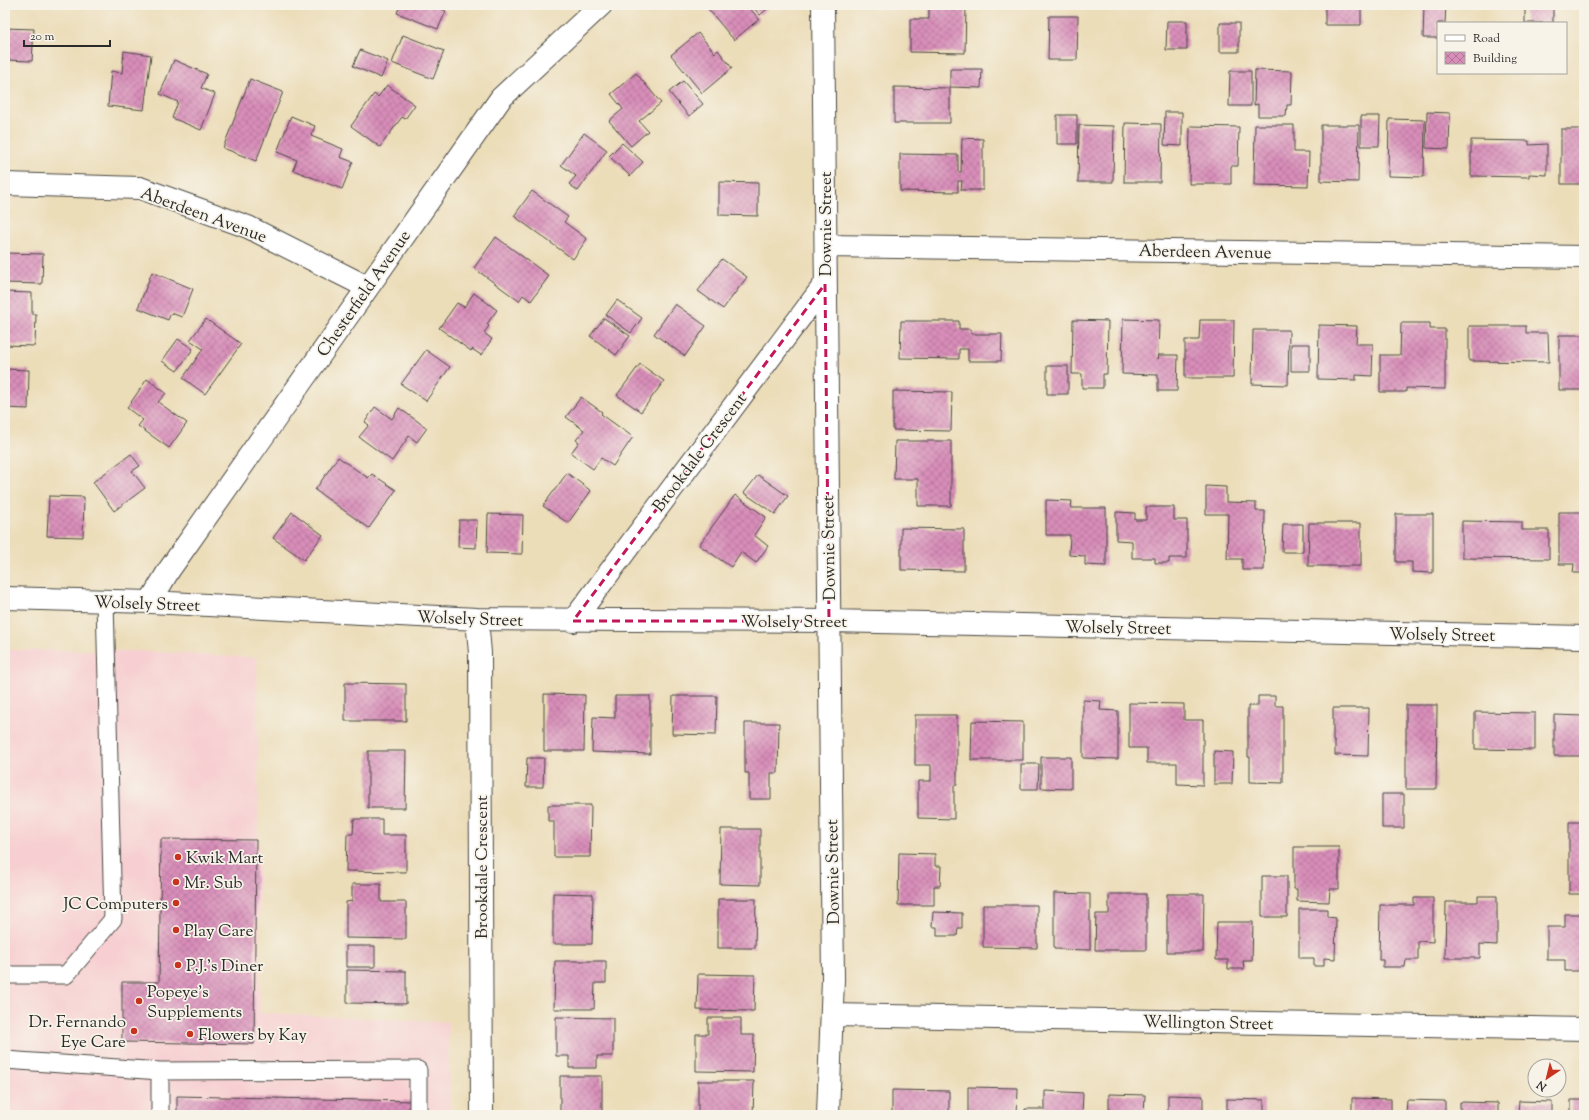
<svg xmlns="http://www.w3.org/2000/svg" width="1589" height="1120" font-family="'Sorts Mill Goudy',serif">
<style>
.built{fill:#f7cfd2}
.building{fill:url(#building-cross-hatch)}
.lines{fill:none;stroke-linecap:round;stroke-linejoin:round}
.service-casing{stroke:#484640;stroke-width:19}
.minor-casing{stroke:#484640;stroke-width:24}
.service{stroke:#fff;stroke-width:17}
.minor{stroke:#fff;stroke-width:22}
.marked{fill:none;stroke:#c2185b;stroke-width:3;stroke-dasharray:8 5;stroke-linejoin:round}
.poi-dot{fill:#c8321e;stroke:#f7f3e8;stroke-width:1.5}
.labels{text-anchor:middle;stroke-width:3.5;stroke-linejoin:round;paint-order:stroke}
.street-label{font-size:17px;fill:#2b2b2b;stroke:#f7f3e8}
.poi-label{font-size:17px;fill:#2b2b2b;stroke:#f7f3e8;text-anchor:start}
</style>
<defs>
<pattern id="building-cross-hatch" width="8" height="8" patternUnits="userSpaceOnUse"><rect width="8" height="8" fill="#d98eba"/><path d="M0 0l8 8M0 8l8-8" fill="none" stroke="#b07497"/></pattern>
</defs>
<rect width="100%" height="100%" fill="#f7f3e8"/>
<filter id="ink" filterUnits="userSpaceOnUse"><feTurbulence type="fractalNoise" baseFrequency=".025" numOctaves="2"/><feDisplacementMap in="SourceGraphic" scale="8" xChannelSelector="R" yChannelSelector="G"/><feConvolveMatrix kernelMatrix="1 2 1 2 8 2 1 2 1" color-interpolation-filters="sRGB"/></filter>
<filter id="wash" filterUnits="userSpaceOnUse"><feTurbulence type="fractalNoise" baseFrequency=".012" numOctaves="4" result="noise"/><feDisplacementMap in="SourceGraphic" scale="16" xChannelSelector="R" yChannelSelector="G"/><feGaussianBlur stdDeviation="0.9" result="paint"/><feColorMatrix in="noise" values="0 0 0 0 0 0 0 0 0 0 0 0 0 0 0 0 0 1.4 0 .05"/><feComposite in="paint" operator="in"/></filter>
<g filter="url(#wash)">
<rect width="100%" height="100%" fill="#ecddb9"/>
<!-- built -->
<path class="built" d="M 5,650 L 140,651 L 257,658 L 260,1013 L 448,1022 L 450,1115 L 5,1115 Z"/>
<g id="blocks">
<!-- building -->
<path class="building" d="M 400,5 L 440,5 L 439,8 L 446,11 L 438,29 L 397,13 Z
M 715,5 L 747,5 L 759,19 L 734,40 L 709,10 Z
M 751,5 L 772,5 L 760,15 Z
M 929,5 L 966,6 L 965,53 L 910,52 L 910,19 L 929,19 Z
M 1325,5 L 1361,5 L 1361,25 L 1325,25 Z
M 1424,5 L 1446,5 L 1445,23 L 1438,23 L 1438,38 L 1423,38 Z
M 1525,5 L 1553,5 L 1553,23 L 1525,23 Z
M 1049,16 L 1078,16 L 1077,60 L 1048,60 Z
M 1167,21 L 1187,21 L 1187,50 L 1166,50 Z
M 1220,23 L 1239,23 L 1239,52 L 1220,52 Z
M 5,28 L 34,29 L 32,61 L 5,60 Z
M 698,33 L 715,53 L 718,50 L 732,68 L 702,93 L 671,55 Z
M 403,35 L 444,51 L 433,79 L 392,63 Z
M 360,50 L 388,61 L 381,78 L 353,66 Z
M 124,51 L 151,55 L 144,110 L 108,106 L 111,71 L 122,73 Z
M 174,60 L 207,74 L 201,88 L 215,94 L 201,130 L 172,118 L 178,102 L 160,94 Z
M 950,69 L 982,69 L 981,88 L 950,87 Z
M 1255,70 L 1292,71 L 1291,105 L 1287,105 L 1286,116 L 1258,116 L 1258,104 L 1254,105 Z
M 1230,71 L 1251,71 L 1251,106 L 1229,106 Z
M 636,73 L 661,103 L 639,121 L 648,131 L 631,146 L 609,121 L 623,109 L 611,94 Z
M 250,79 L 283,92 L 256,161 L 223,148 Z
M 683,81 L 703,104 L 689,116 L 669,92 Z
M 387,85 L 415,105 L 405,119 L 402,117 L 380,147 L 351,126 L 374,94 L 378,97 Z
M 894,87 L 950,88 L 950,123 L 894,123 Z
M 1165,112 L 1182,112 L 1182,146 L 1164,145 Z
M 1427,112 L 1450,113 L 1449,149 L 1426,148 Z
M 1057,115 L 1077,115 L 1077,144 L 1057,144 Z
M 291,116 L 315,126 L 311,136 L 343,149 L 340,157 L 353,162 L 342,189 L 293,170 L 297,160 L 277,152 Z
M 1361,116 L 1380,116 L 1379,146 L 1361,146 Z
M 1389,119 L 1425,120 L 1424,177 L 1388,176 Z
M 1125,123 L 1161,124 L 1160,182 L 1124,182 Z
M 1079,125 L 1114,126 L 1113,182 L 1078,182 Z
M 1255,125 L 1294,125 L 1294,152 L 1309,152 L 1308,186 L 1254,185 Z
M 1321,125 L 1359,125 L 1358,182 L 1321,181 Z
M 1190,126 L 1239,127 L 1238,166 L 1231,166 L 1231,184 L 1189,184 Z
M 1561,129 L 1584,129 L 1584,184 L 1561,184 Z
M 584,133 L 607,150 L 578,191 L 569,184 L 576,176 L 561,165 Z
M 962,138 L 983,139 L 983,190 L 961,190 L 962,181 L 958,181 L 958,192 L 900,191 L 900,154 L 958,155 L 958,172 L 961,172 Z
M 1471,140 L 1529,141 L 1529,145 L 1547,144 L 1547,175 L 1529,174 L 1529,177 L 1471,176 Z
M 622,143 L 643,162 L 630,176 L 609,156 Z
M 719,182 L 758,183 L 758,216 L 719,215 Z
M 532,191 L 568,217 L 564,222 L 587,239 L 573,259 L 514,216 Z
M 496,237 L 549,276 L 531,301 L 523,295 L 519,301 L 474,268 Z
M 5,253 L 43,254 L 42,284 L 5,283 Z
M 722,259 L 747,277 L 723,309 L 698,291 Z
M 152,272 L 193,289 L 182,317 L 171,313 L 168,320 L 138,308 Z
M 5,292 L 32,293 L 32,314 L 36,314 L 35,346 L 5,345 Z
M 474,293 L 497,310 L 487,324 L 489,326 L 484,333 L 492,339 L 481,355 L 472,349 L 471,351 L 439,328 L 457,303 L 464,307 Z
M 617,300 L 642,318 L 631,333 L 606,315 Z
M 675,304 L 706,326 L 685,356 L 654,334 Z
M 604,318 L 630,336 L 616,355 L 590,336 Z
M 206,319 L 241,344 L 205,394 L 183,378 L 203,349 L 190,340 Z
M 1123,319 L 1159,320 L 1158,359 L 1159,355 L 1178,355 L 1177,391 L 1158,391 L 1158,375 L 1122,374 Z
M 1073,320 L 1108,321 L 1107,374 L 1103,374 L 1103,388 L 1082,388 L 1082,374 L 1072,374 Z
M 1200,320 L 1234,320 L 1233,378 L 1185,378 L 1185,340 L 1199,340 Z
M 901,321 L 959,321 L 959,329 L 971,329 L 971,334 L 1002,334 L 1001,361 L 968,361 L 968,349 L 959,349 L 959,359 L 900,358 Z
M 1401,323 L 1430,323 L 1430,329 L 1445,329 L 1445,389 L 1406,388 L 1406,392 L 1380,392 L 1380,355 L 1400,355 Z
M 1319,325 L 1357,326 L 1356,344 L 1373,344 L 1372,376 L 1356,375 L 1356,380 L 1318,379 Z
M 1469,326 L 1526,326 L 1526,333 L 1548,333 L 1549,362 L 1469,361 Z
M 1253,330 L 1289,330 L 1288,385 L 1252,384 Z
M 1559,335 L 1584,335 L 1584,390 L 1559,390 Z
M 178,339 L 193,349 L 177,371 L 162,361 Z
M 1291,344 L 1310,344 L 1310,371 L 1291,371 Z
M 426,350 L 450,367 L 426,401 L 401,384 Z
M 640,364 L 664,381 L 641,412 L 617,395 Z
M 1047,366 L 1068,366 L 1068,394 L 1047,394 Z
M 5,369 L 29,370 L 28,409 L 5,408 Z
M 147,379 L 166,393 L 158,402 L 187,423 L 169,448 L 138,426 L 143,420 L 127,408 Z
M 893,391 L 952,392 L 951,431 L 893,430 Z
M 581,397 L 602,412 L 601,414 L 633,437 L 613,466 L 601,458 L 593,469 L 571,453 L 579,442 L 576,440 L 584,430 L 566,417 Z
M 375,407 L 392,419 L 399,408 L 427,428 L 417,442 L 409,436 L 392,461 L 359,437 L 369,425 L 365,422 Z
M 895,441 L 951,441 L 951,506 L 918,506 L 918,479 L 894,479 Z
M 131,454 L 140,466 L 132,471 L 145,488 L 114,511 L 93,482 Z
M 338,457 L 368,478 L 372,474 L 396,490 L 369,528 L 315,490 Z
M 567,473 L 591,491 L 568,523 L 543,506 Z
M 758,475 L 788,496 L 775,514 L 744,493 Z
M 1206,486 L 1226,487 L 1226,502 L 1256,503 L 1256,511 L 1265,511 L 1264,570 L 1242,570 L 1242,559 L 1227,559 L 1228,514 L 1206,514 Z
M 735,495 L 766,517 L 754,535 L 768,546 L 756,563 L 741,552 L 731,567 L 699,545 Z
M 49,496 L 84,497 L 83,537 L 47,536 Z
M 1046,500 L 1072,501 L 1071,508 L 1106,508 L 1106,566 L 1085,565 L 1085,556 L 1069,555 L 1070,535 L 1046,535 Z
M 1146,507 L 1174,507 L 1174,520 L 1187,520 L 1187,558 L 1169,558 L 1169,563 L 1155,563 L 1155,558 L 1132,558 L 1132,541 L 1116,540 L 1116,512 L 1135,513 L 1135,520 L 1146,520 Z
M 292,512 L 323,535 L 304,560 L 273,538 Z
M 1559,512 L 1584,512 L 1584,573 L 1573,573 L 1574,564 L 1559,564 Z
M 488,514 L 523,515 L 522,554 L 487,553 Z
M 1396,514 L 1433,514 L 1433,573 L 1412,572 L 1412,562 L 1396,562 Z
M 459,520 L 477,520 L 476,548 L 458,547 Z
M 1462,521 L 1522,522 L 1522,530 L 1549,530 L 1549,559 L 1462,558 Z
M 1309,523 L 1361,523 L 1361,566 L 1308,566 Z
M 1283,524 L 1303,524 L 1303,552 L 1282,552 Z
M 901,528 L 964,529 L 964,571 L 901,570 Z
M 345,683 L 406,684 L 406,721 L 345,721 Z
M 544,694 L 585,695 L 584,751 L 544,751 Z
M 615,696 L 650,696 L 650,754 L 592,752 L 593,717 L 615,718 Z
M 673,696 L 717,696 L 716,735 L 672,734 Z
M 1258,696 L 1275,696 L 1275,706 L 1283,706 L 1283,783 L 1250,782 L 1250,757 L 1248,757 L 1248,706 L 1258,706 Z
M 1083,700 L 1101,701 L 1100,710 L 1118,711 L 1118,759 L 1083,758 Z
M 1129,703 L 1184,704 L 1184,720 L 1203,720 L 1203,785 L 1177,784 L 1177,763 L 1147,763 L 1147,748 L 1129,748 Z
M 1406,705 L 1437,705 L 1436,789 L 1406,789 Z
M 1333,708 L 1369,708 L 1368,756 L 1335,755 L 1335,742 L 1333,741 Z
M 1475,712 L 1535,713 L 1535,750 L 1475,749 Z
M 915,715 L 957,715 L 957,785 L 954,785 L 954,819 L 918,818 L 918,781 L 931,781 L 931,765 L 915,765 Z
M 1554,715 L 1584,716 L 1584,756 L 1554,756 Z
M 972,721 L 1023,722 L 1023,760 L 971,760 Z
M 745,723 L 779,723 L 778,773 L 771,773 L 771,799 L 749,799 L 749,773 L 745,773 Z
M 368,751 L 406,751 L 405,808 L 368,808 Z
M 1214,751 L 1233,752 L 1232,784 L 1214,784 Z
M 1041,757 L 1071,757 L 1071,789 L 1041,788 Z
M 527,758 L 544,758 L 543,787 L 526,787 Z
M 1021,764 L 1039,764 L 1038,789 L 1021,789 Z
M 1382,794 L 1404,794 L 1404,828 L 1382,828 Z
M 548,805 L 591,805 L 590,857 L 554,857 L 554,821 L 548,821 Z
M 354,819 L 382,819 L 382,835 L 406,835 L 406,872 L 346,871 L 347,834 L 353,834 Z
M 1569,822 L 1584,822 L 1584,894 L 1569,894 Z
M 721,829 L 760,829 L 760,885 L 720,884 Z
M 161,839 L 256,840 L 254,1044 L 122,1042 L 122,982 L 159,982 Z
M 1294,847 L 1339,847 L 1339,889 L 1330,889 L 1329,902 L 1297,901 L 1297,889 L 1294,889 Z
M 899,853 L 935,854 L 935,866 L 941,866 L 940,886 L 934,886 L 934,905 L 898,905 Z
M 1262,876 L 1287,876 L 1287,917 L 1262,917 Z
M 352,884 L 381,884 L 381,902 L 406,902 L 406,939 L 346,938 L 346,902 L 352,901 Z
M 553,893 L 593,894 L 592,944 L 553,944 Z
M 1054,893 L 1090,894 L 1090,950 L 1054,949 Z
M 1109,894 L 1146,894 L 1146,950 L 1095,950 L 1096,914 L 1109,914 Z
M 1167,894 L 1204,894 L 1203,952 L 1167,952 Z
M 1478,896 L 1497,896 L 1497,945 L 1480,944 L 1480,958 L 1445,958 L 1446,902 L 1478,902 Z
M 1414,898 L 1433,898 L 1433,942 L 1418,941 L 1418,960 L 1406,960 L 1405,967 L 1383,967 L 1383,960 L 1379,960 L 1380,905 L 1414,905 Z
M 718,899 L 756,899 L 755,948 L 718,948 Z
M 983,905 L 1037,905 L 1037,948 L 983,947 Z
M 1299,909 L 1327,909 L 1327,917 L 1336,918 L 1335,959 L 1324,958 L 1324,966 L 1314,966 L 1314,958 L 1299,958 Z
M 933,912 L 962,913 L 962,928 L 958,928 L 957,936 L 937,936 L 937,927 L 932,927 Z
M 1565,914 L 1584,914 L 1584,971 L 1565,971 L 1565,960 L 1547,960 L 1547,927 L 1565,927 Z
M 1217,922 L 1253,922 L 1252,961 L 1243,961 L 1244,969 L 1228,969 L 1228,960 L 1216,960 Z
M 346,946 L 375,946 L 375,967 L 346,967 Z
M 555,961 L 606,961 L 606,983 L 595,983 L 594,1009 L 554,1009 Z
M 347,970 L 406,971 L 406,1004 L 347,1003 Z
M 698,974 L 755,975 L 754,1011 L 697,1010 Z
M 556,1017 L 613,1018 L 613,1056 L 597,1056 L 597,1068 L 569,1068 L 569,1056 L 556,1056 Z
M 708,1018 L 741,1018 L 741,1035 L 754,1035 L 753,1072 L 696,1071 L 696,1034 L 708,1034 Z
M 560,1076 L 602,1076 L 602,1115 L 560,1115 Z
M 698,1081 L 754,1081 L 753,1115 L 698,1115 Z
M 968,1087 L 1018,1088 L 1017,1115 L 968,1115 Z
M 892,1090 L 949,1091 L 949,1115 L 892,1115 Z
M 1045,1091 L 1083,1093 L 1082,1115 L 1025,1115 L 1025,1109 L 1045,1109 Z
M 1109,1094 L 1145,1095 L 1144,1115 L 1109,1115 Z
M 1168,1095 L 1203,1096 L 1203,1115 L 1168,1115 Z
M 177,1096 L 413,1101 L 413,1115 L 177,1115 Z
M 1352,1098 L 1391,1099 L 1391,1115 L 1352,1115 Z
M 1227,1099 L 1264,1100 L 1264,1115 L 1227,1115 Z
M 1407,1100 L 1445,1101 L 1445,1115 L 1406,1115 Z
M 1571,1100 L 1584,1100 L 1584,1115 L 1571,1115 Z
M 1519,1101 L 1552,1102 L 1552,1115 L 1518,1115 Z
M 1460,1102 L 1498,1103 L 1498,1115 L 1460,1115 Z
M 1293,1113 L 1326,1113 L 1326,1115 L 1292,1115 Z"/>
</g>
</g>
<g filter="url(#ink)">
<use href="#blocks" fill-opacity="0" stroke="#484640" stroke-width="1"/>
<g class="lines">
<!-- service casing -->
<g class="service-casing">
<path id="service" d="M 5,975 L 66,975 L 113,919 L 105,601
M 5,1060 L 160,1071 L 160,1115
M 160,1071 L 418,1070 L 418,1115"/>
</g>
<!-- minor casing -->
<g class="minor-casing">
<path id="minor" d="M 823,5 L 833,979 L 828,1115
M 5,184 L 140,188 L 248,227 L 367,287
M 826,246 L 1584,257
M 5,598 L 150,602 L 477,619 L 829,621 L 1584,637
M 150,602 L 169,570 L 501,98 L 601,5
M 477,619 L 480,653 L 482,1115
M 573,621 L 825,284
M 833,1015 L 1584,1029"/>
</g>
<!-- service -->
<use href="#service" class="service"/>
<!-- minor -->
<use href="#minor" class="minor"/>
</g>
</g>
<!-- marked area -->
<path class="marked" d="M 825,284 L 829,621 L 573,621 Z"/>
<!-- markers -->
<g class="poi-dot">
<circle cx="178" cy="857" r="4"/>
<circle cx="176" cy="882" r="4"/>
<circle cx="176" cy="903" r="4"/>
<circle cx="176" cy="930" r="4"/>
<circle cx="178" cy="965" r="4"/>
<circle cx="139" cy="1001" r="4"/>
<circle cx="134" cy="1031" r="4"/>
<circle cx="190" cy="1034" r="4"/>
</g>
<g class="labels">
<!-- street labels -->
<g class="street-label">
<text transform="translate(204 214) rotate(20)" y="6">Aberdeen Avenue</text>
<text transform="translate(825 224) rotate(-90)" y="6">Downie Street</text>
<text transform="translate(1205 251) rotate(1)" y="6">Aberdeen Avenue</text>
<text transform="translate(363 293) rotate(-55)" y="6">Chesterfield Avenue</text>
<text transform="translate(699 452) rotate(-53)" y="6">Brookdale Crescent</text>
<text transform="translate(828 548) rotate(-91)" y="6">Downie Street</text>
<text transform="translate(147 603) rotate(2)" y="6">Wolsely Street</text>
<text transform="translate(470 618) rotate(2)" y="6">Wolsely Street</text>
<text x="794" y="627">Wolsely Street</text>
<text transform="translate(1118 627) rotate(1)" y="6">Wolsely Street</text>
<text transform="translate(1442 634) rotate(1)" y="6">Wolsely Street</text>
<text transform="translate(481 867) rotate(-90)" y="6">Brookdale Crescent</text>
<text transform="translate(832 872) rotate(-91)" y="6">Downie Street</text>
<text transform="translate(1208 1022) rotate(1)" y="6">Wellington Street</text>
</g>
<!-- poi labels -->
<g class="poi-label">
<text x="186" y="863">Kwik Mart</text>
<text x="184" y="888">Mr. Sub</text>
<text x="168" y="909" text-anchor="end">JC Computers</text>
<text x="184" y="936">Play Care</text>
<text x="186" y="971">P.J.'s Diner</text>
<text x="147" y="997">Popeye's<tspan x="147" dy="20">Supplements</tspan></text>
<text x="126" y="1027" text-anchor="end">Dr. Fernando<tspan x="126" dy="20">Eye Care</tspan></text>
<text x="198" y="1040">Flowers by Kay</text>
</g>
</g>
<!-- margin -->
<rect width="1589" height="1120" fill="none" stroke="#f7f3e8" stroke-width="20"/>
<!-- legend -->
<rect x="1437" y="22" width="130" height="52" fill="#f7f3e8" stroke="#a5a39c"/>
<rect x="1445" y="35" width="20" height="6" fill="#ffffff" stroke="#a5a39c"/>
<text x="1473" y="42" font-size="12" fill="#2b2b2b">Road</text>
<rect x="1445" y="52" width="20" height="12" fill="url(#building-cross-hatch)" stroke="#a5a39c"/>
<text x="1473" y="62" font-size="12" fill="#2b2b2b">Building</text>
<!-- north arrow -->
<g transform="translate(1547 1078) rotate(215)"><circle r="19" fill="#f7f3e8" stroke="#a5a39c"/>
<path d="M0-3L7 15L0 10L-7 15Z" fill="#c8321e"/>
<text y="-6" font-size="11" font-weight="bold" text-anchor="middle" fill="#2b2b2b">N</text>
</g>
<!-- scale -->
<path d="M24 40v6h86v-6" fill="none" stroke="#2b2b2b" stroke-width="2"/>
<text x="30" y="40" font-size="12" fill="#2b2b2b" stroke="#f7f3e8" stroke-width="3" paint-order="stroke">20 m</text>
</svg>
